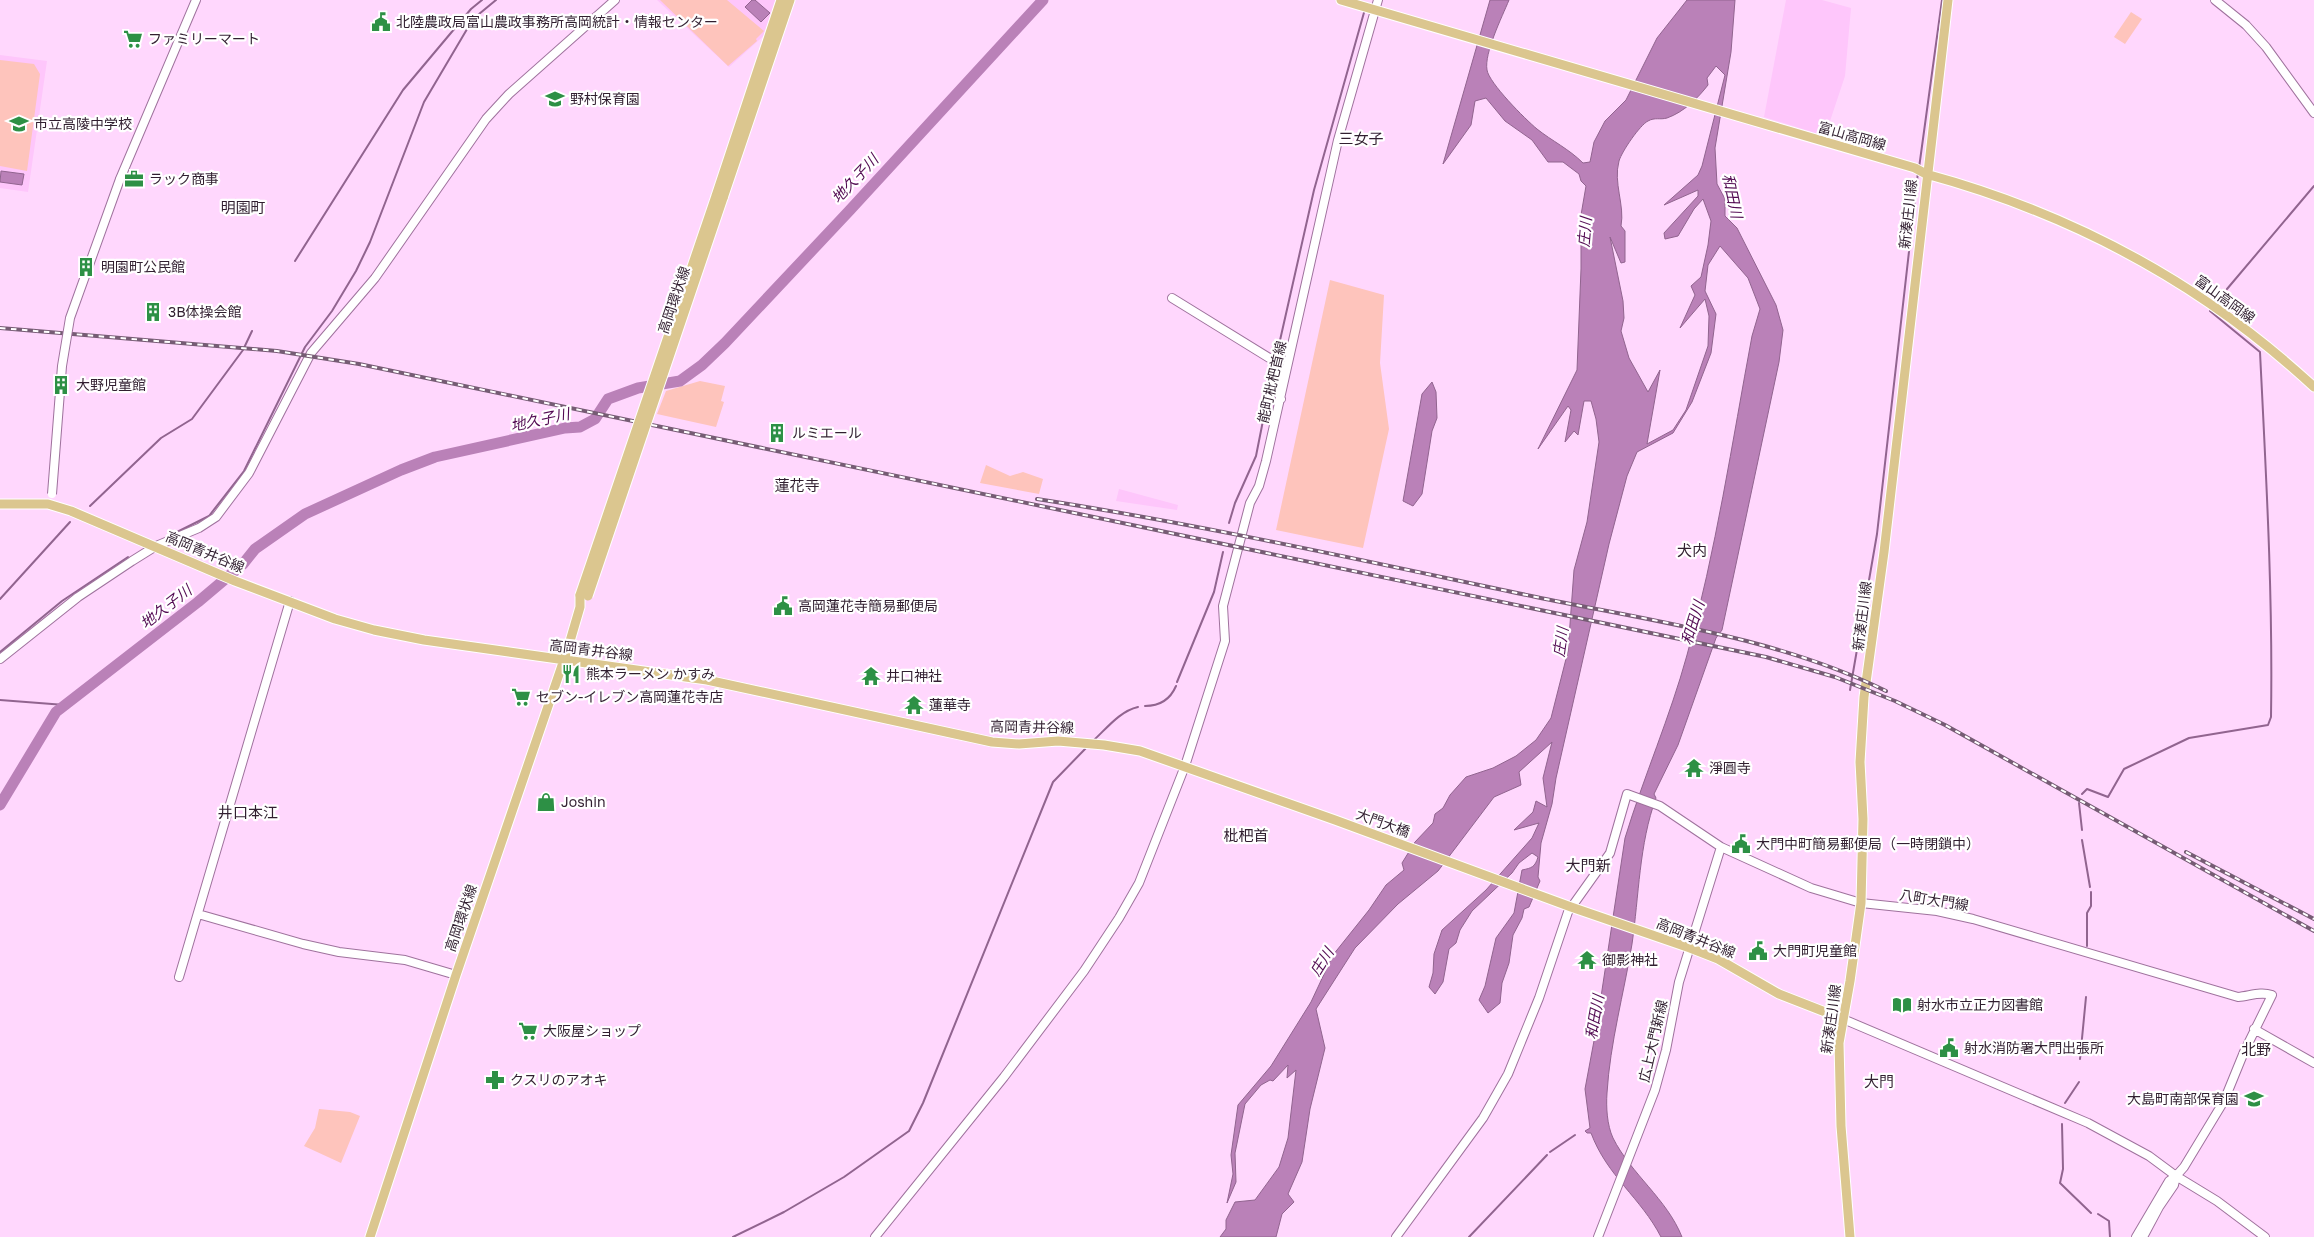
<svg xmlns="http://www.w3.org/2000/svg" width="2314" height="1237" font-family="'Golos Text','Noto Sans JP',sans-serif">
<style>
.built{fill:#fec6fb}
.green{fill:#fec4bc}
.water{fill:#ba81b8;stroke:#91648f;fill-rule:evenodd}
.lines{fill:none;stroke-linecap:round;stroke-linejoin:round}
.stream{stroke:#91648f;stroke-width:2}
.river{stroke:#ba81b8;stroke-width:11}
.secondary-casing{stroke:#9f729d;stroke-width:10}
.primary-casing{stroke:#fff;stroke-width:11}
.secondary{stroke:#fff;stroke-width:8}
.primary{stroke:#dbc68f;stroke-width:9}
.rail-casing{stroke:#765c74;stroke-width:4}
.rail{stroke:#fff;stroke-width:2;stroke-dasharray:5.5;stroke-linecap:butt}
.secondary-bridge-casing{stroke:#9f729d;stroke-width:10;stroke-linecap:butt}
.primary-bridge-casing{stroke:#fff;stroke-width:11;stroke-linecap:butt}
.secondary-bridge{stroke:#fff;stroke-width:8}
.primary-bridge{stroke:#dbc68f;stroke-width:9}
.labels{text-anchor:middle;stroke-width:4.5;stroke-linejoin:round;paint-order:stroke}
.poi-label{font-size:14px;fill:#311f30;stroke:#fff;text-anchor:start}
.street-label{font-size:14px;fill:#311f30;stroke:#fff}
.neighbourhood-label{font-size:15px;fill:#311f30;stroke:#fff}
.water-label{font-size:15px;font-style:italic;fill:#530b53;stroke:#fff}
</style>
<rect width="100%" height="100%" fill="#ffd7fd"/>
<!-- built -->
<path class="built" d="M 657,0 L 778,0 L 768,32 L 729,67 Z
M 1786,0 L 1822,0 L 1851,8 L 1845,76 L 1825,136 L 1764,117 Z
M 0,55 L 47,61 L 28,192 L 0,188 Z
M 1119,489 L 1178,505 L 1177,510 L 1116,501 Z"/>
<!-- green -->
<path class="green" d="M 660,0 L 727,0 L 764,31 L 756,39 L 757,41 L 728,66 Z
M 2131,12 L 2142,19 L 2125,44 L 2114,37 Z
M 0,60 L 34,64 L 40,74 L 27,171 L 0,166 Z
M 1330,280 L 1384,295 L 1380,363 L 1389,429 L 1363,548 L 1276,530 Z
M 700,381 L 725,386 L 721,401 L 724,402 L 716,427 L 657,414 L 666,391 Z
M 986,465 L 1010,476 L 1023,472 L 1043,479 L 1039,494 L 980,483 Z
M 319,1109 L 350,1112 L 360,1116 L 341,1163 L 304,1146 L 315,1128 Z"/>
<!-- water -->
<path class="water" d="M 752,0 L 755,0 L 770,13 L 761,22 L 745,7 Z
M 1490,0 L 1509,0 C 1502,17 1484,53 1487,70 C 1489,83 1525,119 1537,129 C 1552,141 1569,149 1583,163 L 1590,162 L 1594,142 L 1605,121 L 1626,100 L 1657,38 L 1687,0 L 1735,0 L 1731,52 L 1715,148 L 1717,184 L 1725,199 L 1725,216 L 1737,228 L 1776,305 L 1783,330 L 1779,362 L 1722,630 L 1716,638 L 1678,745 L 1654,794 L 1656,798 C 1639,844 1639,896 1632,944 C 1624,993 1610,1043 1607,1093 C 1606,1107 1607,1125 1613,1138 C 1631,1174 1667,1199 1682,1237 L 1661,1237 C 1641,1198 1607,1176 1591,1133 L 1587,1133 L 1585,1131 L 1590,1128 L 1585,1089 L 1596,1030 L 1625,838 C 1644,776 1670,717 1687,655 C 1716,551 1732,443 1752,336 L 1760,309 L 1748,278 L 1720,246 L 1708,265 L 1705,291 L 1716,314 L 1711,353 L 1692,402 L 1673,433 L 1637,452 L 1627,476 L 1609,544 L 1556,778 L 1552,804 L 1541,843 L 1538,877 L 1540,881 L 1529,907 L 1524,909 L 1522,918 L 1513,935 L 1509,963 L 1502,983 L 1500,1003 L 1488,1013 L 1479,1000 L 1485,986 L 1496,938 L 1514,913 L 1522,870 C 1532,868 1535,867 1538,857 L 1532,853 L 1519,863 L 1512,873 L 1472,911 L 1460,930 L 1456,943 L 1449,949 L 1443,982 L 1435,994 L 1429,987 L 1433,973 L 1434,954 L 1442,930 L 1486,890 L 1532,838 L 1539,823 L 1514,830 L 1533,812 L 1536,801 L 1547,807 L 1543,778 L 1552,742 L 1519,772 L 1521,785 L 1494,797 L 1438,871 L 1398,904 L 1355,948 L 1316,1009 L 1325,1048 L 1310,1109 L 1302,1162 L 1288,1194 L 1294,1202 L 1282,1214 L 1276,1237 L 1220,1237 L 1226,1229 L 1226,1220 L 1235,1202 L 1255,1200 L 1279,1167 L 1288,1138 L 1296,1070 L 1287,1078 L 1288,1065 L 1273,1081 L 1270,1080 L 1261,1085 L 1245,1104 L 1235,1153 L 1236,1182 L 1227,1203 L 1233,1174 L 1231,1155 L 1238,1105 L 1271,1066 L 1311,1002 L 1333,955 L 1369,910 L 1386,885 L 1404,870 L 1402,863 L 1415,842 L 1433,823 L 1435,814 L 1443,808 L 1450,795 L 1466,777 L 1493,768 L 1516,756 L 1536,740 L 1551,718 L 1568,651 L 1574,570 L 1587,522 L 1599,442 L 1596,419 L 1591,401 L 1584,401 L 1578,435 L 1574,431 L 1565,442 L 1571,410 L 1568,406 L 1538,449 L 1577,370 L 1581,269 L 1581,215 L 1586,186 L 1581,181 L 1579,174 L 1563,162 L 1548,162 L 1532,140 L 1505,121 L 1486,98 L 1475,101 L 1471,125 L 1443,164 ZM 1716,66 L 1725,75 L 1702,166 L 1698,175 L 1664,205 L 1698,190 L 1698,196 L 1664,233 L 1665,239 L 1678,236 L 1694,209 L 1703,199 L 1711,221 L 1708,245 L 1701,277 L 1691,286 L 1695,295 L 1680,328 L 1705,299 L 1709,316 L 1708,346 L 1686,410 L 1673,430 L 1647,444 L 1660,370 L 1648,392 L 1629,358 L 1621,331 L 1624,318 L 1623,301 L 1610,237 L 1621,263 L 1625,262 L 1625,231 L 1621,226 C 1625,205 1613,183 1619,161 C 1622,151 1640,125 1648,121 C 1655,117 1660,120 1667,118 C 1684,112 1698,98 1708,85 L 1707,78 Z
M 1,171 L 24,174 L 22,185 L 0,182 Z
M 1432,382 L 1436,392 L 1437,418 L 1432,431 L 1422,494 L 1413,506 L 1403,501 L 1422,394 Z"/>
<g class="lines">
<!-- stream -->
<path class="stream" d="M 1919,168 L 1942,0
M 295,261 L 403,90 L 471,9 L 482,0
M 2227,289 L 2314,186
M 1276,358 L 1314,190 L 1365,9
M 90,506 L 161,438 L 192,419 L 243,350 L 252,331
M 1229,523 L 1235,503 L 1256,456 L 1274,365
M 171,535 L 209,516 L 244,471 L 305,347 L 332,311 L 356,271 L 370,242 L 424,102 L 473,19 L 496,0
M 0,599 L 70,522
M 0,652 L 62,601 L 128,557
M 1177,682 L 1214,592 L 1223,552
M 1850,690 L 1877,534 L 1918,172
M 0,700 L 65,705
M 1145,706 C 1160,706 1170,700 1176,686
M 1094,740 C 1107,728 1120,711 1138,707
M 2082,794 L 2087,789 L 2108,797 L 2124,769 L 2189,738 L 2268,725 L 2271,717 C 2273,595 2266,474 2260,352 L 2210,311
M 2079,803 L 2082,830
M 2082,840 L 2090,887
M 2087,946 L 2087,913 L 2091,906 L 2091,892
M 2080,1059 L 2086,997
M 2065,1103 L 2079,1082
M 2062,1124 L 2063,1169 L 2060,1183 L 2091,1213
M 1550,1152 L 1575,1135
M 2098,1214 L 2109,1221 L 2110,1237
M 733,1237 L 784,1212 L 844,1177 L 909,1131 L 923,1103 L 1053,782 L 1087,747
M 1469,1237 L 1547,1155"/>
<!-- river -->
<path class="river" d="M 0,805 L 56,712 L 198,602 L 243,564 L 255,549 L 305,514 L 401,470 L 435,457 L 565,428 L 580,427 L 595,419 L 608,399 L 638,388 L 680,381 L 702,365 L 725,343 L 850,210 L 1043,0"/>
<!-- secondary casing -->
<g class="secondary-casing">
<path id="secondary" d="M 2215,0 L 2246,25 L 2266,47 L 2314,113
M 120,179 L 196,0
M 1172,298 L 1279,364 L 1278,393 L 1281,399
M 0,659 L 78,597 L 132,561 L 156,546 L 199,528 L 216,517 L 249,473 L 311,353 L 375,278 L 486,119 L 509,94 L 615,0
M 198,914 L 303,944 L 339,952 L 405,960 L 456,975
M 179,977 L 290,601
M 1843,1019 L 2088,1123 L 2149,1156 L 2176,1176 L 2217,1201 L 2265,1237
M 2254,1029 L 2314,1063
M 875,1237 L 1004,1077 L 1084,971 L 1119,918 L 1139,883 L 1185,766 L 1225,641 L 1223,606 L 1250,503 L 1259,486 L 1266,461 L 1338,140 L 1378,0
M 1396,1237 L 1483,1118 L 1508,1074 L 1539,998 L 1568,912 L 1610,853 L 1627,794 L 1660,806 L 1721,847 L 1811,888 L 1861,903 L 1937,911 L 1973,919 L 2238,997 C 2250,996 2260,991 2272,995 L 2244,1052 L 2224,1101 L 2184,1167 L 2176,1176 L 2169,1181 L 2136,1237
M 1598,1237 L 1655,1090 L 1666,1050 L 1679,982 L 1721,847
M 2143,1237 L 2159,1207 L 2174,1185 L 2176,1176"/>
</g>
<!-- primary casing -->
<g class="primary-casing">
<path id="primary" d="M 1341,0 L 1915,168 L 1926,174 C 2073,214 2202,283 2314,387
M 716,196 L 781,0
M 723,198 L 790,0
M 0,504 L 48,504 L 71,511 L 235,581 L 335,619 L 374,630 L 424,640 L 707,680 L 992,742 L 1019,744 L 1058,741 L 1104,745 L 1140,751 L 1335,820 L 1571,907 L 1690,948 L 1718,959 L 1779,994 L 1843,1019
M 370,1237 L 456,975 L 568,648 L 580,607 L 580,595
M 1850,1237 L 1841,1126 L 1839,1043 L 1850,981 L 1861,903 L 1863,819 L 1860,762 L 1864,697 L 1884,552 L 1948,0"/>
</g>
<!-- secondary -->
<use href="#secondary" class="secondary"/>
<!-- primary -->
<use href="#primary" class="primary"/>
<!-- rail casing -->
<g class="rail-casing">
<path id="rail" d="M 0,328 L 277,351 L 359,364 L 1766,657 L 1835,677 L 1895,701 L 1945,725 L 2314,931
M 1037,499 C 1204,525 1369,562 1536,597 C 1652,621 1779,638 1886,691
M 2186,852 L 2314,919"/>
</g>
<!-- rail -->
<use href="#rail" class="rail"/>
<!-- secondary-bridge casing -->
<g class="secondary-bridge-casing">
<path id="secondary-bridge" d="M 52,494 L 62,366 L 70,318 L 120,179"/>
</g>
<!-- primary-bridge casing -->
<g class="primary-bridge-casing">
<path id="primary-bridge" d="M 580,595 L 716,196
M 588,596 L 723,198"/>
</g>
<!-- secondary-bridge -->
<use href="#secondary-bridge" class="secondary-bridge"/>
<!-- primary-bridge -->
<use href="#primary-bridge" class="primary-bridge"/>
</g>
<!-- icons -->
<defs>
<g id="civic-bare" transform="scale(1.5)"><path d="M-.6-6.5H3V-4.5H.6V-3L4-1V1h2V6H-6V1h2V-1L-.6-3ZM-1.2 2.5V6h2.4V2.5Z" fill="#2d9045" stroke="#fff" stroke-width="2.5" paint-order="stroke"/></g>
<g id="supermarket-bare" transform="scale(1.5)"><path d="M-6-5.5h2.5l.6 2H6L4.5 2H-2.5L-4.4-4H-6ZM-1.5 3.2a1.3 1.3 0 1 0 .1 0ZM3 3.2a1.3 1.3 0 1 0 .1 0Z" fill="#2d9045" stroke="#fff" stroke-width="2.5" paint-order="stroke"/></g>
<g id="school-bare" transform="scale(1.5)"><path d="M0-5L7-2L0 1L-7-2ZM-4 1L0 2.5L4 1V4Q0 6-4 4Z" fill="#2d9045" stroke="#fff" stroke-width="2.5" paint-order="stroke"/></g>
<g id="office-bare" transform="scale(1.5)"><path d="M-6-3h4V-5.5h4V-3h4V5H-6ZM-1-4.5V-3h2v-1.5ZM-6 0V1H6V0Z" fill="#2d9045" stroke="#fff" stroke-width="2.5" paint-order="stroke"/></g>
<g id="building-bare" transform="scale(1.5)"><path d="M-4-6H4V6H1V3H-1V6H-4ZM-2.5-4.3h1.7v1.8h-1.7ZM.8-4.3h1.7v1.8H.8ZM-2.5-1h1.7V.8h-1.7ZM.8-1h1.7V.8H.8Z" fill="#2d9045" stroke="#fff" stroke-width="2.5" paint-order="stroke"/></g>
<g id="restaurant-bare" transform="scale(1.5)"><path d="M-5-6h1v4h1v-4h1v4h1v-4h1v5L-1.5 .5V6h-2V.5L-5-1ZM5-6V6H3V1.5H1.5Q1.5-4 5-6Z" fill="#2d9045" stroke="#fff" stroke-width="2.5" paint-order="stroke"/></g>
<g id="temple-bare" transform="scale(1.5)"><path d="M0-6L5-2H3V0L6.5 2.5H4V6H1.5V3h-3V6H-4V2.5H-6.5L-3 0V-2H-5Z" fill="#2d9045" stroke="#fff" stroke-width="2.5" paint-order="stroke"/></g>
<g id="shop-bare" transform="scale(1.5)"><path d="M-5-2.5h2.3a2.7 3.5 0 0 1 5.4 0H5L5.5 6h-11ZM-1.5-2.5h3a1.5 2.3 0 0 0-3 0Z" fill="#2d9045" stroke="#fff" stroke-width="2.5" paint-order="stroke"/></g>
<g id="library-bare" transform="scale(1.5)"><path d="M-6-4Q-3-5.5-.7-3.5V5Q-3 3-6 4ZM6-4Q3-5.5 .7-3.5V5Q3 3 6 4Z" fill="#2d9045" stroke="#fff" stroke-width="2.5" paint-order="stroke"/></g>
<g id="pharmacy-bare" transform="scale(1.5)"><path d="M-2-6h4v4h4v4h-4v4h-4v-4h-4v-4h4Z" fill="#2d9045" stroke="#fff" stroke-width="2.5" paint-order="stroke"/></g>
</defs>
<g fill-rule="evenodd">
<use href="#civic-bare" x="381" y="22"/>
<use href="#supermarket-bare" x="133" y="39"/>
<use href="#school-bare" x="555" y="99"/>
<use href="#school-bare" x="19" y="124"/>
<use href="#office-bare" x="134" y="179"/>
<use href="#building-bare" x="86" y="267"/>
<use href="#building-bare" x="153" y="312"/>
<use href="#building-bare" x="61" y="385"/>
<use href="#building-bare" x="777" y="433"/>
<use href="#civic-bare" x="783" y="606"/>
<use href="#restaurant-bare" x="571" y="674"/>
<use href="#temple-bare" x="871" y="676"/>
<use href="#supermarket-bare" x="521" y="697"/>
<use href="#temple-bare" x="914" y="705"/>
<use href="#temple-bare" x="1694" y="768"/>
<use href="#shop-bare" x="546" y="802"/>
<use href="#civic-bare" x="1741" y="844"/>
<use href="#civic-bare" x="1758" y="951"/>
<use href="#temple-bare" x="1587" y="960"/>
<use href="#library-bare" x="1902" y="1005"/>
<use href="#supermarket-bare" x="528" y="1031"/>
<use href="#civic-bare" x="1949" y="1048"/>
<use href="#pharmacy-bare" x="495" y="1080"/>
<use href="#school-bare" x="2254" y="1099"/>
</g>
<g class="labels">
<!-- poi labels -->
<g class="poi-label">
<text x="396" y="27">北陸農政局富山農政事務所高岡統計・情報センター</text>
<text x="148" y="44">ファミリーマート</text>
<text x="570" y="104">野村保育園</text>
<text x="34" y="129">市立高陵中学校</text>
<text x="149" y="184">ラック商事</text>
<text x="101" y="272">明園町公民館</text>
<text x="168" y="317">3B体操会館</text>
<text x="76" y="390">大野児童館</text>
<text x="792" y="438">ルミエール</text>
<text x="798" y="611">高岡蓮花寺簡易郵便局</text>
<text x="586" y="679">熊本ラーメン かすみ</text>
<text x="886" y="681">井口神社</text>
<text x="536" y="702">セブン-イレブン高岡蓮花寺店</text>
<text x="929" y="710">蓮華寺</text>
<text x="1709" y="773">淨圓寺</text>
<text x="561" y="807">Joshin</text>
<text x="1756" y="849">大門中町簡易郵便局（一時閉鎖中）</text>
<text x="1773" y="956">大門町児童館</text>
<text x="1602" y="965">御影神社</text>
<text x="1917" y="1010">射水市立正力図書館</text>
<text x="543" y="1036">大阪屋ショップ</text>
<text x="1964" y="1053">射水消防署大門出張所</text>
<text x="510" y="1085">クスリのアオキ</text>
<text x="2239" y="1104" text-anchor="end">大島町南部保育園</text>
</g>
<!-- street labels -->
<g class="street-label">
<text transform="translate(1852 136) rotate(16)" y="5">富山高岡線</text>
<text transform="translate(1908 214) rotate(-84)" y="5">新湊庄川線</text>
<text transform="translate(2225 299) rotate(36)" y="5">富山高岡線</text>
<text transform="translate(674 300) rotate(-71)" y="5">高岡環状線</text>
<text transform="translate(1272 382) rotate(-77)" y="5">能町枇杷首線</text>
<text transform="translate(205 552) rotate(23)" y="5">高岡青井谷線</text>
<text transform="translate(1862 616) rotate(-83)" y="5">新湊庄川線</text>
<text transform="translate(591 650) rotate(7)" y="5">高岡青井谷線</text>
<text transform="translate(1032 727) rotate(1)" y="5">高岡青井谷線</text>
<text transform="translate(1383 823) rotate(20)" y="5">大門大橋</text>
<text transform="translate(1934 900) rotate(9)" y="5">八町大門線</text>
<text transform="translate(461 918) rotate(-71)" y="5">高岡環状線</text>
<text transform="translate(1696 938) rotate(22)" y="5">高岡青井谷線</text>
<text transform="translate(1831 1019) rotate(-82)" y="5">新湊庄川線</text>
<text transform="translate(1653 1041) rotate(-77)" y="5">広上大門新線</text>
</g>
<!-- neighbourhood labels -->
<g class="neighbourhood-label">
<text x="1361" y="144">三女子</text>
<text x="243" y="213">明園町</text>
<text x="797" y="491">蓮花寺</text>
<text x="1692" y="556">犬内</text>
<text x="248" y="818">井口本江</text>
<text x="1246" y="841">枇杷首</text>
<text x="1588" y="871">大門新</text>
<text x="2256" y="1055">北野</text>
<text x="1879" y="1087">大門</text>
</g>
<!-- water labels -->
<g class="water-label">
<text transform="translate(855 179) rotate(-47)" y="5">地久子川</text>
<text transform="translate(1732 196) rotate(78)" y="5">和田川</text>
<text transform="translate(1585 232) rotate(-85)" y="5">庄川</text>
<text transform="translate(540 420) rotate(-12)" y="5">地久子川</text>
<text transform="translate(166 607) rotate(-38)" y="5">地久子川</text>
<text transform="translate(1693 623) rotate(-73)" y="5">和田川</text>
<text transform="translate(1561 642) rotate(-82)" y="5">庄川</text>
<text transform="translate(1322 962) rotate(-58)" y="5">庄川</text>
<text transform="translate(1595 1017) rotate(-80)" y="5">和田川</text>
</g>
</g>
</svg>
